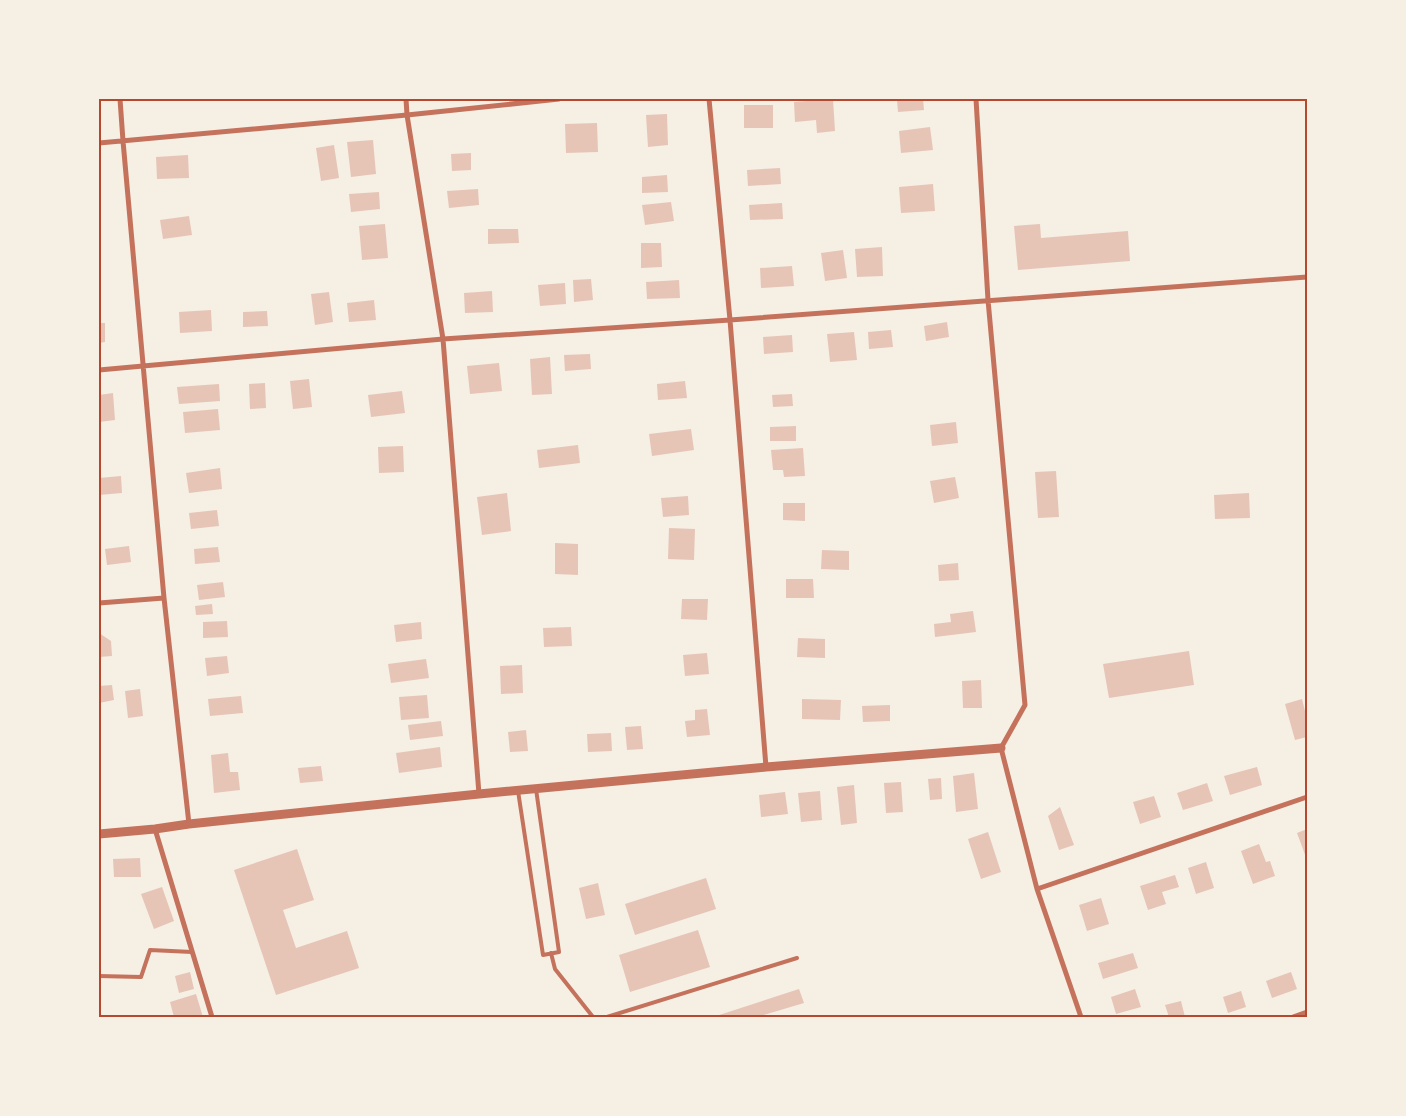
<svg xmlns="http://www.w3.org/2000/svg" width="1406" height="1116" font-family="'Nunito Sans',sans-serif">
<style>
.building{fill:#e6c5b7}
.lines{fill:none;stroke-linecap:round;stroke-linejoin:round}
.service{stroke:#c5725c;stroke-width:4}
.minor{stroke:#c5725c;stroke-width:5}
.tertiary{stroke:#c5725c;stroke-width:9}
.neatline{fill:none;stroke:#b5482f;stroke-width:2}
</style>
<rect width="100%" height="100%" fill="#f6efe4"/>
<!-- building -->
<path class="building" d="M 833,99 L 835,131 L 817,133 L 816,120 L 795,122 L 794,102 Z
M 912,99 L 923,99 L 924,110 L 898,112 L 897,100 Z
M 744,105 L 773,105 L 773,128 L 744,128 Z
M 667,114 L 668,145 L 648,147 L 646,115 Z
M 597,123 L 598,152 L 566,153 L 565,124 Z
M 930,127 L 933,150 L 901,153 L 899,131 Z
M 373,140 L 376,174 L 351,177 L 347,142 Z
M 334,145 L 339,178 L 321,181 L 316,148 Z
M 471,153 L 471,170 L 452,171 L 451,154 Z
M 188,155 L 189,178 L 157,179 L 156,157 Z
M 780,168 L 781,184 L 748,186 L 747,170 Z
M 667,175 L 668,192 L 642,193 L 642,177 Z
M 933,184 L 935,211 L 901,213 L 899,187 Z
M 478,189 L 479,205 L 449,208 L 447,191 Z
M 379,192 L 380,209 L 351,212 L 349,194 Z
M 671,202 L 674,221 L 645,225 L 642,205 Z
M 782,203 L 783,219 L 750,220 L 749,205 Z
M 189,216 L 192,235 L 163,239 L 160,220 Z
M 385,224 L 388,258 L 362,260 L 359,226 Z
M 1040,224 L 1041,238 L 1128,231 L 1130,261 L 1018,270 L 1014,226 Z
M 488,229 L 518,229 L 519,243 L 488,244 Z
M 641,243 L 661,243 L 662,267 L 641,268 Z
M 882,247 L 883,276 L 857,277 L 855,249 Z
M 843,250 L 847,278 L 825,281 L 821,253 Z
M 792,266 L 794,286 L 761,288 L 760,268 Z
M 591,279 L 593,300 L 574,302 L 573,280 Z
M 679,280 L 680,298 L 647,299 L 646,282 Z
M 565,283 L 566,304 L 540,306 L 538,285 Z
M 492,291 L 493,312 L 465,313 L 464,293 Z
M 329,292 L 333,322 L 315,325 L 311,294 Z
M 374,300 L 376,320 L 349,322 L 347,303 Z
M 211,310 L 212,331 L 180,333 L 179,312 Z
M 267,311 L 268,326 L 243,327 L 243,312 Z
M 947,322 L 949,337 L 926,341 L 924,326 Z
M 99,323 L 105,323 L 105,342 L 99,343 Z
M 891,330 L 893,347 L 869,349 L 868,332 Z
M 854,332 L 857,360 L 830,362 L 827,334 Z
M 792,335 L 793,352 L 764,354 L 763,337 Z
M 590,354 L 591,369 L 565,371 L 564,355 Z
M 550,357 L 552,394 L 532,395 L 530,359 Z
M 499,363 L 502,391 L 470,394 L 467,366 Z
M 309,379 L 312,407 L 293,409 L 290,381 Z
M 685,381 L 687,398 L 658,400 L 657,384 Z
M 265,383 L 266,408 L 250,409 L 249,384 Z
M 219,384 L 220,401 L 179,404 L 177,387 Z
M 402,391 L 405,413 L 371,417 L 368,395 Z
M 113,393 L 115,420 L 99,422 L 99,395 Z
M 792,394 L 793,406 L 773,407 L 772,395 Z
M 218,409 L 220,430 L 185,433 L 183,412 Z
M 956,422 L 958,443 L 932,446 L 930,425 Z
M 796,426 L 796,441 L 770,441 L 770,427 Z
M 691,429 L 694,450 L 652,456 L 649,434 Z
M 578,445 L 580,463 L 539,468 L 537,450 Z
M 403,446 L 404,472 L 379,473 L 378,447 Z
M 803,448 L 805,476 L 784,477 L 783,470 L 773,470 L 771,450 Z
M 220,468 L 222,489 L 189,493 L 186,473 Z
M 1056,471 L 1059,517 L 1038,518 L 1035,472 Z
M 121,476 L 122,493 L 99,495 L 99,478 Z
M 955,477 L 959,498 L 934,503 L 930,481 Z
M 507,493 L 511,531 L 482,535 L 477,497 Z
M 1249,493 L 1250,518 L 1215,519 L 1214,495 Z
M 688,496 L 689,515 L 663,517 L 661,498 Z
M 783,503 L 805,503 L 805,521 L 783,520 Z
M 217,510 L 219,526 L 191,529 L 189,513 Z
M 669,528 L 695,529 L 694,560 L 668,559 Z
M 555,543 L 578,544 L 578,575 L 555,574 Z
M 129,546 L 131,562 L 107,565 L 105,549 Z
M 218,547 L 220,562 L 195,564 L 194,549 Z
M 822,550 L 849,551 L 849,570 L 821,569 Z
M 958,563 L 959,580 L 939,581 L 938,565 Z
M 786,579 L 813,579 L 814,598 L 786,598 Z
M 223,582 L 225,597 L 199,600 L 197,585 Z
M 682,599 L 708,599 L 707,620 L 681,619 Z
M 212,604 L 213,614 L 196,615 L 195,606 Z
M 973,611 L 976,632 L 935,637 L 934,624 L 951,622 L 950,614 Z
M 227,621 L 228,637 L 203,638 L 203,622 Z
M 421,622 L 422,639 L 396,642 L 394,625 Z
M 571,627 L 572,646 L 544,647 L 543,628 Z
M 99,633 L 111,641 L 112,656 L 99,657 Z
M 798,638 L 825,639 L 825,658 L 797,657 Z
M 1189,651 L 1194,685 L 1109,698 L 1103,664 Z
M 707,653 L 709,674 L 685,676 L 683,655 Z
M 227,656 L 229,673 L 207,676 L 205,658 Z
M 426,659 L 429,678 L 391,683 L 388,664 Z
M 522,665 L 523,693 L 501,694 L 500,666 Z
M 981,680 L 982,708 L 963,708 L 962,681 Z
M 112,685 L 114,700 L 99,703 L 99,686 Z
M 140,689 L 143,716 L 128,718 L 125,691 Z
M 427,695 L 429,718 L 401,720 L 399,697 Z
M 241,696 L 243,713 L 210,716 L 208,699 Z
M 802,699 L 841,700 L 840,720 L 802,719 Z
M 1302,699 L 1307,719 L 1307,737 L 1295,740 L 1285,704 Z
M 890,705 L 890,721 L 863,722 L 862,706 Z
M 707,709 L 710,735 L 687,737 L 685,721 L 695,720 L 695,710 Z
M 441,721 L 443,736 L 410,740 L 408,725 Z
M 641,726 L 643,749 L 627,750 L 625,727 Z
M 526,730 L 528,751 L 510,752 L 508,732 Z
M 611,733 L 612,751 L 588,752 L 587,734 Z
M 440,747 L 442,767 L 399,773 L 396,753 Z
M 228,753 L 230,772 L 238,772 L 240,790 L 214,793 L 211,755 Z
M 321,766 L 323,781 L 300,783 L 298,768 Z
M 1257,767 L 1262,785 L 1230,795 L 1224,776 Z
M 974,773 L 978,809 L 956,812 L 953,776 Z
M 941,778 L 942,799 L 930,800 L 928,779 Z
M 901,782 L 903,812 L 886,813 L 884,783 Z
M 1207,783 L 1213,801 L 1183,810 L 1177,793 Z
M 854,785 L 857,823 L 841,825 L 837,787 Z
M 820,791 L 822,820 L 801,822 L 798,793 Z
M 785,792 L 788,814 L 761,817 L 759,795 Z
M 1154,796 L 1161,817 L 1140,824 L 1133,802 Z
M 1060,807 L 1074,845 L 1059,850 L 1048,816 Z
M 1307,829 L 1307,860 L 1297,833 Z
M 988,832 L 1001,872 L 981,879 L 968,839 Z
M 1259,844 L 1266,862 L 1270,861 L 1275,876 L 1253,884 L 1241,851 Z
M 297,849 L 314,900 L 283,910 L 296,948 L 347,931 L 359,968 L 276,995 L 234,870 Z
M 140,858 L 141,877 L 114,877 L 113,859 Z
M 1206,862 L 1214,888 L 1196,894 L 1188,868 Z
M 1175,875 L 1179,887 L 1162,892 L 1166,904 L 1148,910 L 1140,886 Z
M 706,878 L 716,909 L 635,935 L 625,904 Z
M 598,883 L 605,915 L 586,919 L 579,888 Z
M 162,887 L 174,921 L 154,929 L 141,894 Z
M 1101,898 L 1109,924 L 1087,931 L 1079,905 Z
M 698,930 L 710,967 L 630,992 L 619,955 Z
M 1133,953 L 1138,968 L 1103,979 L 1098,963 Z
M 190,972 L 194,989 L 179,993 L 175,976 Z
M 1291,972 L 1297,989 L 1272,998 L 1266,981 Z
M 799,989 L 804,1003 L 757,1017 L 713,1017 Z
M 1135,989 L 1141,1007 L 1116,1014 L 1111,997 Z
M 1241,991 L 1246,1007 L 1228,1013 L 1223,997 Z
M 196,994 L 203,1017 L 174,1017 L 170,1002 Z
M 1181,1001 L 1185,1017 L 1169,1017 L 1165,1005 Z"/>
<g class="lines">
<!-- service -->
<path class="service" d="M 518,791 L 543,955 L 559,952 L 536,789
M 551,953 L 555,969 L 593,1017
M 99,976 L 141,977 L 150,950 L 192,952
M 607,1017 L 797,958"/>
<!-- minor -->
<path class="minor" d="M 120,99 L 123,141 L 164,598 L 189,824
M 406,99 L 407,115 L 443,339 L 479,794
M 709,99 L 730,320 L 766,767
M 976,99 L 988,300 L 1025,705 L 1001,748 L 1037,889 L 1081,1017
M 99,143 L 407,115 L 559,99
M 99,370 L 443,339 L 730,320 L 1307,277
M 99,603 L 164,598
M 155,829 L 212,1017
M 1037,889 L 1307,797
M 1293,1017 L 1307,1012"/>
<!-- tertiary -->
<path class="tertiary" d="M 99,834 L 155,829 L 189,824 L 479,794 L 766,767 L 1001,748"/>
</g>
<!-- border -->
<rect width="1406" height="1116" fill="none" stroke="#f6efe4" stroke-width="200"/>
<rect x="100" y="100" width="1206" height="916" class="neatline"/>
</svg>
